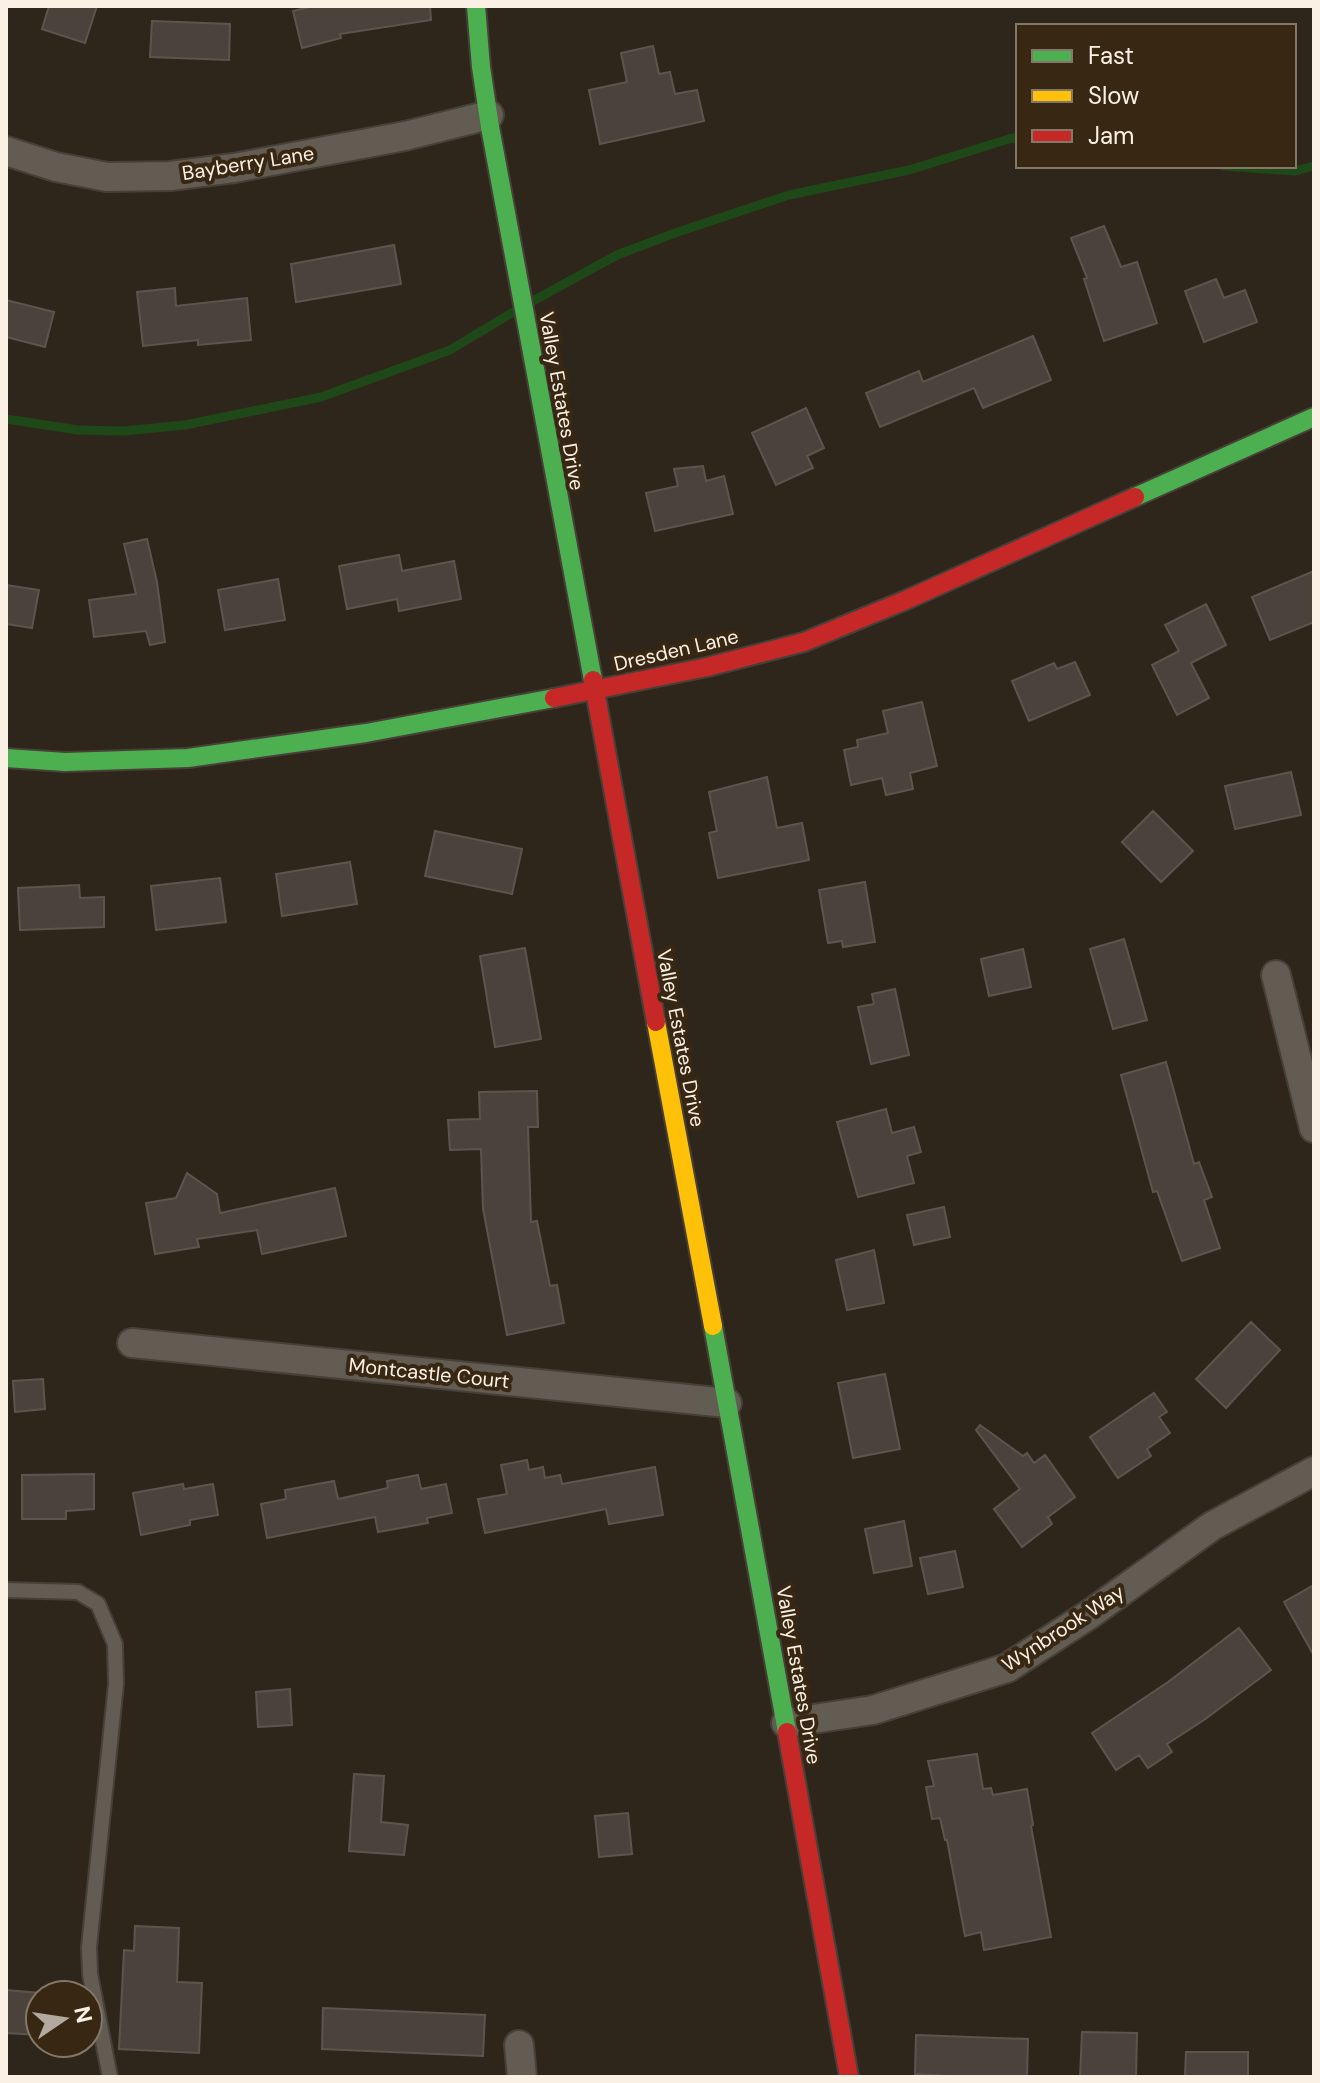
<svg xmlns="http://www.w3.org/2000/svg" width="1320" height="2083" font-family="'DM Sans',sans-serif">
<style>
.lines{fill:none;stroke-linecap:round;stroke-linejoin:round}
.stream{stroke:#1f4819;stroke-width:9}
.building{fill:#4b423b;stroke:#5e544e;stroke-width:2}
.lane-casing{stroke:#474038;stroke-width:18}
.street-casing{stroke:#474038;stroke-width:32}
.fast-casing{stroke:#474038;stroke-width:22}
.slow-casing{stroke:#474038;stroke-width:22}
.jam-casing{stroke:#474038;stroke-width:22}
.lane{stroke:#635c53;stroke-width:14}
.street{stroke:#635c53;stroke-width:28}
.fast{stroke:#4caf50;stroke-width:18}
.slow{stroke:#ffc107;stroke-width:18}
.jam{stroke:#c62828;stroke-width:18}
.labels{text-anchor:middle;stroke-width:8;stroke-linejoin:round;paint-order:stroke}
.street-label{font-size:20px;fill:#fbf0e4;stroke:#372713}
</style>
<rect width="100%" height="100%" fill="#2f261b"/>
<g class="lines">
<!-- stream -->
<path class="stream" d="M 1223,166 L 1295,171 L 1314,166
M 531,302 L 617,255 L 675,233 L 789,195 L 909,170 L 1012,138 L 1018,139
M 6,419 L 78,430 L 124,431 L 185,425 L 321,397 L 450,350 L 515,311"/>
</g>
<!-- building -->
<path class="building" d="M 49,6 L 97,6 L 85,43 L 42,29 Z
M 314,6 L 430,6 L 431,20 L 340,34 L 341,38 L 302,48 L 293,11 Z
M 152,21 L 230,24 L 229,60 L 150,57 Z
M 653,46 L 659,74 L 670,72 L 675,94 L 697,90 L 704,121 L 600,144 L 589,90 L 627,82 L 621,53 Z
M 1104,226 L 1121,267 L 1137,262 L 1157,323 L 1104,341 L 1084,279 L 1087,278 L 1071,238 Z
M 394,245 L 401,284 L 296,302 L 291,264 Z
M 1216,279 L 1224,298 L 1245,290 L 1257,322 L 1204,342 L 1185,291 Z
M 175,288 L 176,306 L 247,298 L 251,340 L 198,345 L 198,340 L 143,346 L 137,292 Z
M 6,300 L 54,312 L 45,347 L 6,337 Z
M 1033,336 L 1051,380 L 983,408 L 974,388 L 880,427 L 866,393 L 919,371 L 923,382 Z
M 806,408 L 824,448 L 807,456 L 813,468 L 776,485 L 752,433 Z
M 703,466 L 706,481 L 724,476 L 733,514 L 655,531 L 646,493 L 678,486 L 674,469 Z
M 147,539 L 157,582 L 165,642 L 150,645 L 146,631 L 94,637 L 89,600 L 136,594 L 124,544 Z
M 399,555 L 402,571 L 454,561 L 461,599 L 399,611 L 397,599 L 347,609 L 339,566 Z
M 1314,571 L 1314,622 L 1270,640 L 1252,597 Z
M 278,579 L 285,620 L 225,630 L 218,590 Z
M 6,585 L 39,590 L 32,628 L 6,624 Z
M 1206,604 L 1226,645 L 1191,663 L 1209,698 L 1177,715 L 1152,665 L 1179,651 L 1165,625 Z
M 1075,662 L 1090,695 L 1029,721 L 1012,681 L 1054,663 L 1057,669 Z
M 922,702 L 937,766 L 910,773 L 913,789 L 886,795 L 882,778 L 851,785 L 844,750 L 858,747 L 857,740 L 888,733 L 883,711 Z
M 1291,772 L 1301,815 L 1235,829 L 1225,786 Z
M 767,777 L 777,828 L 802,823 L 809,860 L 718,878 L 709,833 L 717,831 L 709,792 Z
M 1153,811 L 1193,851 L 1161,882 L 1122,842 Z
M 435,831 L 522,849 L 512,894 L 425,876 Z
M 350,862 L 357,904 L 282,916 L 276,874 Z
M 220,878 L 226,922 L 156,930 L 151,886 Z
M 865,882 L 875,942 L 843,947 L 842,941 L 828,943 L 819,890 Z
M 79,885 L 80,898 L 104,897 L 104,927 L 20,930 L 18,888 Z
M 1124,939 L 1147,1020 L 1113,1029 L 1090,949 Z
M 525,948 L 541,1039 L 495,1047 L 480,956 Z
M 1023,949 L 1031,987 L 989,996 L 981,959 Z
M 895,989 L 909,1055 L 871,1064 L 858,1007 L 874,1004 L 872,994 Z
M 1166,1062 L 1194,1164 L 1199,1162 L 1212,1197 L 1204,1200 L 1220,1248 L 1182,1261 L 1157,1191 L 1153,1192 L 1121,1075 Z
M 537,1091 L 538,1127 L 528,1127 L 531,1222 L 537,1221 L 550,1286 L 557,1285 L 564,1323 L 507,1335 L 483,1209 L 481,1149 L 450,1150 L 448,1120 L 480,1119 L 479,1092 Z
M 886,1109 L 892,1133 L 914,1127 L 921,1152 L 907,1156 L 914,1183 L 858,1197 L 837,1122 Z
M 187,1173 L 217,1194 L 220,1213 L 335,1188 L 346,1236 L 262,1254 L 257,1230 L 197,1239 L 199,1247 L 155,1254 L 146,1203 L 176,1198 Z
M 944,1207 L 950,1237 L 914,1245 L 907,1215 Z
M 874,1250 L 884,1303 L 847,1310 L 836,1260 Z
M 1251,1322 L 1280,1350 L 1226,1408 L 1196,1379 Z
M 885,1374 L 900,1449 L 853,1458 L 838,1383 Z
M 43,1379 L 45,1409 L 15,1412 L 13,1381 Z
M 1154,1393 L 1167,1412 L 1159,1417 L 1170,1433 L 1147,1449 L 1151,1456 L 1118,1478 L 1090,1437 Z
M 980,1425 L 1023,1456 L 1027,1453 L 1034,1463 L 1045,1455 L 1075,1497 L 1048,1517 L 1052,1524 L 1022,1547 L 994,1509 L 1020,1489 L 976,1430 Z
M 527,1460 L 529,1470 L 543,1467 L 545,1478 L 560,1475 L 562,1484 L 655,1467 L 663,1515 L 609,1524 L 606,1509 L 485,1533 L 478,1499 L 507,1494 L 501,1465 Z
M 94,1474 L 94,1509 L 66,1511 L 66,1519 L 22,1519 L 22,1475 Z
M 418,1475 L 421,1489 L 446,1484 L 452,1513 L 427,1518 L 428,1523 L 378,1532 L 375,1517 L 267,1538 L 261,1504 L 286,1499 L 285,1490 L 334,1481 L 338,1499 L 388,1488 L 387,1481 Z
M 183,1484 L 184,1489 L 213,1484 L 218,1515 L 190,1520 L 190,1525 L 141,1535 L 133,1493 Z
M 904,1521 L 912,1566 L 874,1573 L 865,1529 Z
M 955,1551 L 963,1587 L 928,1594 L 920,1558 Z
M 1314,1585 L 1314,1656 L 1284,1602 Z
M 1239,1628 L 1271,1670 L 1204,1720 L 1167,1744 L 1172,1752 L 1148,1768 L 1139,1755 L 1116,1770 L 1092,1733 L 1168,1682 Z
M 290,1689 L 292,1725 L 258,1727 L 256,1692 Z
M 977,1754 L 983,1789 L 991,1788 L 993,1795 L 1027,1789 L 1033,1825 L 1031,1826 L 1051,1937 L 984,1950 L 981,1932 L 965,1936 L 947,1840 L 945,1840 L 940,1818 L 932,1819 L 926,1787 L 934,1786 L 928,1761 Z
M 354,1774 L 384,1776 L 381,1822 L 408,1825 L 404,1855 L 349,1851 Z
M 628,1813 L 632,1854 L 599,1857 L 595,1816 Z
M 135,1926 L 179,1928 L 177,1982 L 202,1983 L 199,2053 L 119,2049 L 124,1950 L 134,1951 Z
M 6,1990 L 40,1993 L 40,2035 L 6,2033 Z
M 323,2008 L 485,2015 L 483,2056 L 322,2049 Z
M 1082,2032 L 1137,2033 L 1136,2077 L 1080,2077 Z
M 916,2035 L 1028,2039 L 1027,2077 L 966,2077 L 915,2074 Z
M 1186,2052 L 1248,2052 L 1248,2077 L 1185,2077 Z"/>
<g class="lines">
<!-- lane casing -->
<g class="lane-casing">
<path id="lane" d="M 6,1590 L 78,1592 L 98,1604 L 115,1644 L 116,1684 L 89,1947 L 90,1974 L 110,2077"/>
</g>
<!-- street casing -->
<g class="street-casing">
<path id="street" d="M 6,151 L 56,167 L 107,177 L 170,176 L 234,168 L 405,136 L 489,115
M 1276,975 L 1314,1128
M 132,1343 L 727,1403
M 786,1723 L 873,1710 L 1007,1668 L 1090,1614 L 1212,1526 L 1314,1471
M 519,2045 L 522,2077"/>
</g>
<!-- fast casing -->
<g class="fast-casing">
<path id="fast" d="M 476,6 L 481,67 L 490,127 L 593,680
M 1135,497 L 1314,417
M 6,758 L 65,762 L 188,758 L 366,733 L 554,698
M 713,1326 L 787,1732"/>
</g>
<!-- slow casing -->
<g class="slow-casing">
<path id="slow" d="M 656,1022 L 713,1326"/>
</g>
<!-- jam casing -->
<g class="jam-casing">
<path id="jam" d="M 593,680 L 656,1022
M 554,698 L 707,667 L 804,642 L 906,600 L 1135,497
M 787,1732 L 849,2077"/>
</g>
<!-- lane -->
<use href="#lane" class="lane"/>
<!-- street -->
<use href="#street" class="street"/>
<!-- fast -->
<use href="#fast" class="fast"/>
<!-- slow -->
<use href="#slow" class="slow"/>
<!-- jam -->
<use href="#jam" class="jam"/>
</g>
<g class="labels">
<!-- street labels -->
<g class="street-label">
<text transform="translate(248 163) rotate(-9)" y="7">Bayberry Lane</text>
<text transform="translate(562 401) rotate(80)" y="7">Valley Estates Drive</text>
<text transform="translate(676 650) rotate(-13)" y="7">Dresden Lane</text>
<text transform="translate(681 1038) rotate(79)" y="7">Valley Estates Drive</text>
<text transform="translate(429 1373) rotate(6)" y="7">Montcastle Court</text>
<text transform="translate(1063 1628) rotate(-33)" y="7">Wynbrook Way</text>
<text transform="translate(799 1675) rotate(80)" y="7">Valley Estates Drive</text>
</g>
</g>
<!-- border -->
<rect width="1320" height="2083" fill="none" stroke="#fbf0e4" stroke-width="16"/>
<!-- legend -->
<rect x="1016" y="24" width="280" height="144" fill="#372713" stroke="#857767" stroke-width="2"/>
<rect x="1032" y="50" width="40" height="12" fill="#4caf50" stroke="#857767" stroke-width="2"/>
<text x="1088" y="64" font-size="24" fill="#fbf0e4">Fast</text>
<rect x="1032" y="90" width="40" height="12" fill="#ffc107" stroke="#857767" stroke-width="2"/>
<text x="1088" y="104" font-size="24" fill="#fbf0e4">Slow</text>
<rect x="1032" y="130" width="40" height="12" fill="#c62828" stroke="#857767" stroke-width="2"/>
<text x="1088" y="144" font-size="24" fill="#fbf0e4">Jam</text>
<!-- north arrow -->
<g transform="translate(64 2019) rotate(77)"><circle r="38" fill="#372713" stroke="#857767" stroke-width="2"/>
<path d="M0-6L14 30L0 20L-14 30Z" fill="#b4a99e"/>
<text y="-12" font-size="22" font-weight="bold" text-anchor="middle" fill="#fbf0e4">N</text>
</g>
</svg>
